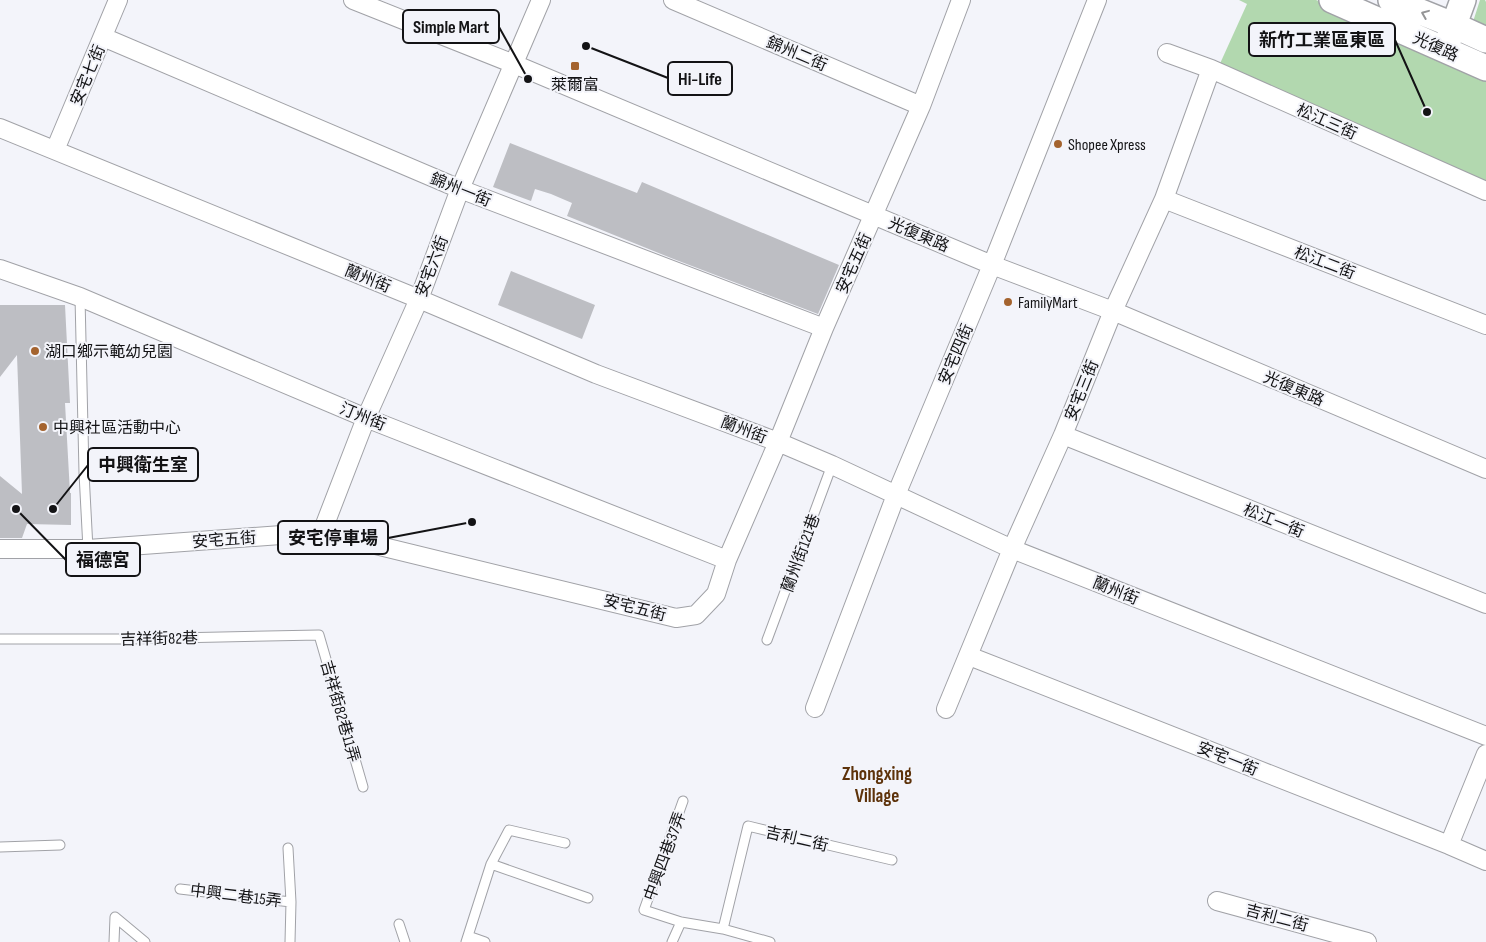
<svg xmlns="http://www.w3.org/2000/svg" width="1486" height="942" font-family="'Sofia Sans Condensed','Noto Sans TC',sans-serif">
<style>
.green{fill:#b2d8af}
.building{fill:#bdbec3}
.lines{fill:none;stroke-linecap:round;stroke-linejoin:round}
.lane-casing{stroke:#a1a2a7;stroke-width:11}
.street-casing{stroke:#a1a2a7;stroke-width:20}
.secondary-casing{stroke:#a1a2a7;stroke-width:28}
.lane{stroke:#fff;stroke-width:9}
.street{stroke:#fff;stroke-width:18}
.secondary{stroke:#fff;stroke-width:25}
.oneway{stroke:#959596}
.poi-dot{fill:#a4632e;stroke:#f3f4fa;stroke-width:2}
.labels{text-anchor:middle;stroke-width:4;stroke-linejoin:round;paint-order:stroke}
.street-label{font-size:16px;fill:#131315;stroke:#f3f4fa}
.poi-label{font-size:16px;fill:#131315;stroke:#f3f4fa;text-anchor:start}
.quarter-label{font-size:19px;font-weight:bold;fill:#5d320a;stroke:#f3f4fa}
.leader{fill:none;stroke:#131315;stroke-width:2}
.callout-dot{fill:#131315;stroke:#f3f4fa;stroke-width:2}
.callout{fill:#f3f4fa;stroke:#131315;stroke-width:2}
.callout-label{font-size:18px;text-anchor:middle;font-weight:bold;fill:#131315}
</style>
<rect width="100%" height="100%" fill="#f3f4fa"/>
<!-- green -->
<path class="green" d="M 1239,0 L 1316,0 L 1486,73 L 1486,184 L 1218,68 L 1247,4 Z
M 1480,0 L 1485,0 L 1486,2 L 1486,35 L 1471,28 Z"/>
<!-- building -->
<path class="building" d="M 510,143 L 637,193 L 642,182 L 839,265 L 818,314 L 671,258 L 567,216 L 572,203 L 551,194 L 535,189 L 531,201 L 493,187 Z
M 511,271 L 595,305 L 582,339 L 498,305 Z
M 0,305 L 65,305 L 70,403 L 65,403 L 70,493 L 71,493 L 71,525 L 27,524 L 22,538 L 0,538 L 0,476 L 22,494 L 17,355 L 0,377 Z"/>
<g class="lines">
<!-- lane casing -->
<g class="lane-casing">
<path id="lane" d="M 80,297 L 84,473 L 88,549
M 0,639 L 128,639 L 319,635 L 363,787
M 767,640 L 832,465
M 683,801 L 644,910 L 681,922 L 723,929 L 770,942
M 0,847 L 60,845
M 288,848 L 291,902 L 290,942
M 491,864 L 588,898
M 180,889 L 291,902
M 399,924 L 405,942
M 723,929 L 748,826 L 892,860
M 468,936 L 485,942
M 114,942 L 115,917 L 145,942
M 466,942 L 491,864 L 509,830 L 565,843
M 672,942 L 681,922"/>
</g>
<!-- street casing -->
<g class="street-casing">
<path id="street" d="M 353,0 L 514,64 L 992,265 L 1113,311 L 1486,469
M 673,0 L 921,106
M 103,37 L 460,189 L 824,328
M 1167,53 L 1211,69 L 1486,191
M 0,128 L 419,299 L 596,374 L 778,442 L 832,465 L 1012,549 L 1486,736
M 55,150 L 118,0
M 1164,199 L 1486,325
M 0,269 L 80,297 L 366,418 L 727,560
M 1063,435 L 1486,604
M 322,532 L 366,418 L 419,299 L 460,189 L 541,0
M 0,549 L 88,549 L 322,532 L 676,618 L 696,615 L 716,594 L 727,560 L 778,442 L 824,328 L 921,106 L 961,0
M 969,656 L 1449,845 L 1486,861
M 815,708 L 896,495 L 992,265 L 1097,0
M 946,709 L 1012,549 L 1063,435 L 1113,311 L 1164,199 L 1211,69
M 1449,845 L 1486,754
M 1217,901 L 1367,942"/>
</g>
<!-- secondary casing -->
<g class="secondary-casing">
<path id="secondary" d="M 1332,0 L 1486,68
M 1391,0 L 1453,25 L 1486,40
M 1448,41 L 1463,0"/>
</g>
<!-- lane -->
<use href="#lane" class="lane"/>
<!-- street -->
<use href="#street" class="street"/>
<!-- secondary -->
<use href="#secondary" class="secondary"/>
</g>
<!-- one-way arrows -->
<defs><path id="oneway-chevron" d="M-2-3.5L2.5 0L-2 3.5" fill="none" stroke-width="1.6" stroke-linecap="round" stroke-linejoin="round" transform="scale(1.25)"/></defs>
<use class="oneway" href="#oneway-chevron" transform="translate(1425 14) rotate(-158)"/>
<!-- markers -->
<g class="poi-dot">
<rect x="570" y="61" width="10" height="10" rx="2.5"/>
<circle cx="1058" cy="144" r="5"/>
<circle cx="1008" cy="302" r="5"/>
<circle cx="35" cy="351" r="5"/>
<circle cx="43" cy="427" r="5"/>
</g>
<g class="labels">
<!-- street labels -->
<g class="street-label">
<text transform="translate(1436 46) rotate(24)" y="6">光復路</text>
<text transform="translate(797 53) rotate(23)" y="6">錦州二街</text>
<text transform="translate(87 75) rotate(-67)" y="6">安宅七街</text>
<text transform="translate(1327 121) rotate(24)" y="6">松江三街</text>
<text transform="translate(461 189) rotate(22)" y="6">錦州一街</text>
<text transform="translate(919 234) rotate(23)" y="6">光復東路</text>
<text transform="translate(1325 262) rotate(21)" y="6">松江二街</text>
<text transform="translate(853 263) rotate(-66)" y="6">安宅五街</text>
<text transform="translate(431 266) rotate(-69)" y="6">安宅六街</text>
<text transform="translate(368 278) rotate(22)" y="6">蘭州街</text>
<text transform="translate(955 354) rotate(-67)" y="6">安宅四街</text>
<text transform="translate(1294 388) rotate(23)" y="6">光復東路</text>
<text transform="translate(1081 390) rotate(-68)" y="6">安宅三街</text>
<text transform="translate(363 416) rotate(22)" y="6">汀州街</text>
<text transform="translate(744 429) rotate(21)" y="6">蘭州街</text>
<text transform="translate(1274 520) rotate(22)" y="6">松江一街</text>
<text transform="translate(224 539) rotate(-4)" y="6">安宅五街</text>
<text transform="translate(800 553) rotate(-70)" y="6">蘭州街121巷</text>
<text transform="translate(1116 590) rotate(22)" y="6">蘭州街</text>
<text transform="translate(635 607) rotate(14)" y="6">安宅五街</text>
<text transform="translate(159 638) rotate(-1)" y="6">吉祥街82巷</text>
<text transform="translate(341 711) rotate(74)" y="6">吉祥街82巷11弄</text>
<text transform="translate(1228 758) rotate(22)" y="6">安宅一街</text>
<text transform="translate(797 838) rotate(13)" y="6">吉利二街</text>
<text transform="translate(664 856) rotate(-70)" y="6">中興四巷37弄</text>
<text transform="translate(236 895) rotate(7)" y="6">中興二巷15弄</text>
<text transform="translate(1277 917) rotate(15)" y="6">吉利二街</text>
</g>
<!-- poi labels -->
<g class="poi-label">
<text x="575" y="90" text-anchor="middle">萊爾富</text>
<text x="1068" y="150">Shopee Xpress</text>
<text x="1018" y="308">FamilyMart</text>
<text x="45" y="357">湖口鄉示範幼兒園</text>
<text x="53" y="433">中興社區活動中心</text>
</g>
<!-- quarter labels -->
<g class="quarter-label">
<text x="877" y="780">Zhongxing<tspan x="877" dy="22">Village</tspan></text>
</g>
</g>
<!-- callouts -->
<path class="leader" d="M528 79L499 27M1427 112L1395 40M586 46L668 78M53 509L88 465M472 522L388 538M16 509L66 560"/>
<g class="callout-dot">
<circle cx="528" cy="79" r="5"/>
<circle cx="1427" cy="112" r="5"/>
<circle cx="586" cy="46" r="5"/>
<circle cx="53" cy="509" r="5"/>
<circle cx="472" cy="522" r="5"/>
<circle cx="16" cy="509" r="5"/>
</g>
<g class="callout">
<rect x="403" y="10" width="96" height="33" rx="5"/>
<rect x="1249" y="23" width="146" height="33" rx="5"/>
<rect x="668" y="62" width="64" height="33" rx="5"/>
<rect x="88" y="448" width="110" height="33" rx="5"/>
<rect x="278" y="521" width="110" height="33" rx="5"/>
<rect x="66" y="543" width="74" height="33" rx="5"/>
</g>
<g class="callout-label">
<text x="451" y="33">Simple Mart</text>
<text x="1322" y="46">新竹工業區東區</text>
<text x="700" y="85">Hi-Life</text>
<text x="143" y="471">中興衛生室</text>
<text x="333" y="544">安宅停車場</text>
<text x="103" y="566">福德宮</text>
</g>
</svg>
